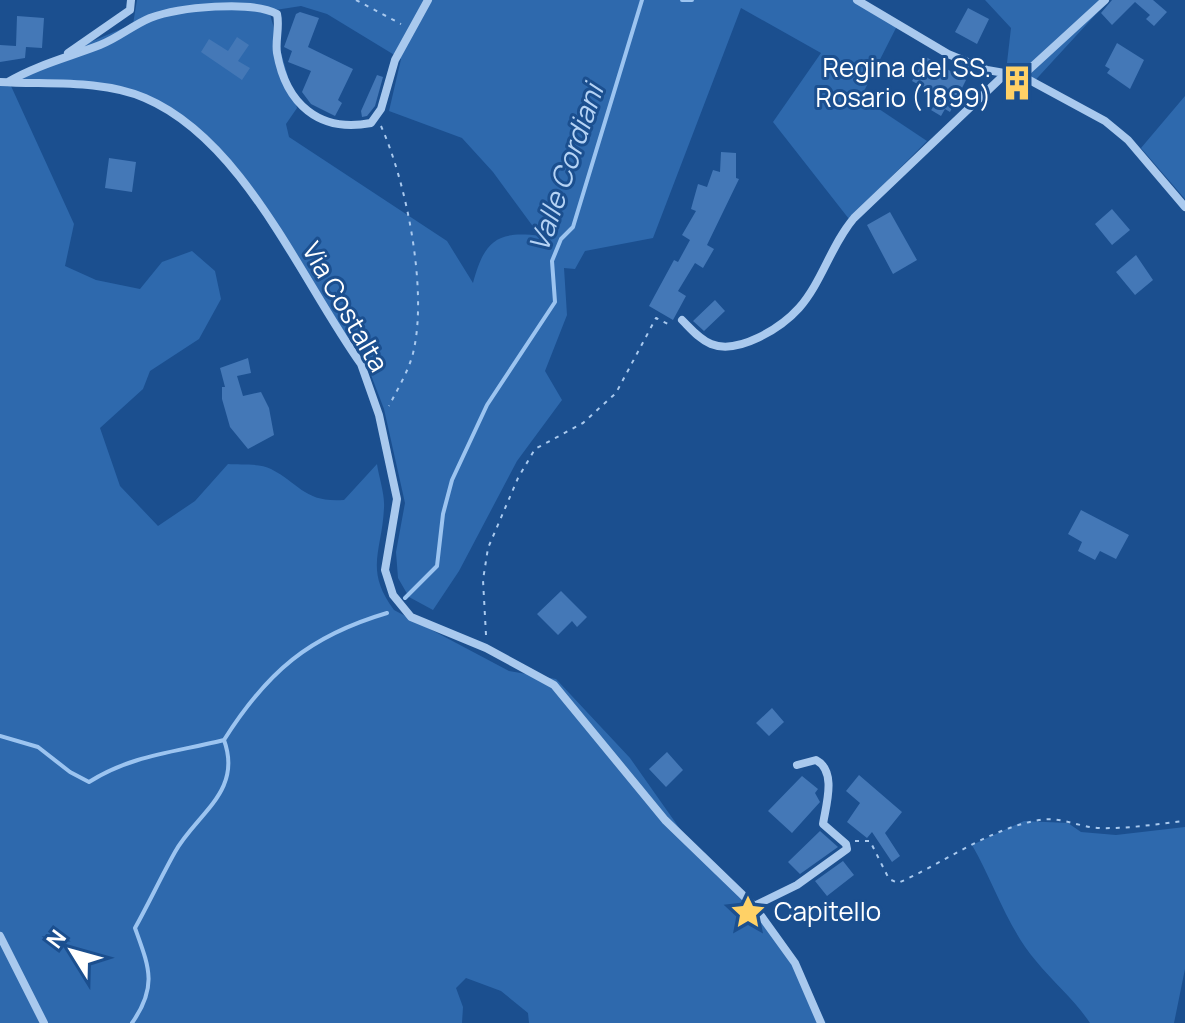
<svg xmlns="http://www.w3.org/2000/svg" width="1185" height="1023" font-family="Manrope,sans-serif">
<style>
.green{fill:#2e69ad;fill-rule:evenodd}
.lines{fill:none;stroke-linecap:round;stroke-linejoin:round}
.stream{stroke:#9cc4f0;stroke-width:4}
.building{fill:#4478b7}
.path{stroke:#a9c9ee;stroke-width:2;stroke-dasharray:4 6;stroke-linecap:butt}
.street{stroke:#a9c9ee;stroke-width:8}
.labels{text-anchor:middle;stroke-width:6;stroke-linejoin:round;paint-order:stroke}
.poi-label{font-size:26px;fill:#fff;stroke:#1b4f8f;text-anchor:end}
.street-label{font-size:26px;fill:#fff;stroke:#1b4f8f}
.water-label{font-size:28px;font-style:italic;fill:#b5d3f5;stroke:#1b4f8f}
</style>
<rect width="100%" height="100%" fill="#1b4f8f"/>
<!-- green -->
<path class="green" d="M 137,0 L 857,0 L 899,22 L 861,97 L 927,141 L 849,219 L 773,122 L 821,53 L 741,8 L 653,238 L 585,251 L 575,269 L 564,268 L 567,315 L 545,371 L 562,400 L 517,461 L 459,571 L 433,610 L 409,597 L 398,578 L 396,552 L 405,503 L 384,409 L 366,362 L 357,343 L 330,322 L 233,167 L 188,121 L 158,100 L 100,87 L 11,86 L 74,224 L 65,266 L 96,280 L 140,289 L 162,262 L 192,251 L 215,271 L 221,299 L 199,339 L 150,371 L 143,389 L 100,428 L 120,486 L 158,526 L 195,501 L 228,464 C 240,465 260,463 271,469 C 300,484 305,503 344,500 L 377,464 C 379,478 385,494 384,508 C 382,552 364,569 394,610 L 509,671 L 556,679 L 630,758 L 692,846 L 760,908 L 790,952 L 826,1023 L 529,1023 L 528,1013 L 501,991 L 466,978 L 456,988 L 463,1007 L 462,1023 L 0,1023 L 0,85 L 11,85 L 88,43 L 133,24 ZM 301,6 L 327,14 L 401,59 L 389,111 L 462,138 L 493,172 L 540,236 C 496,230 484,242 473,283 L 447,241 L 289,137 L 286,124 L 297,108 L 269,11 Z
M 985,0 L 1109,0 L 1029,87 L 1005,80 L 1011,28 Z
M 1185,96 L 1185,199 L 1141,148 Z
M 1024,821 L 1068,823 L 1081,832 L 1116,835 L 1185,827 L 1185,969 L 1174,1023 L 1090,1023 C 1074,999 1054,983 1036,961 C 1007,927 994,883 972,845 Z"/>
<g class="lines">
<!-- stream -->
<path class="stream" d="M 682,0 L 692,0
M 405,598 L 437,566 L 443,514 L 452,480 L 487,405 L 555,302 L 552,261 L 561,239 L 573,227 L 642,0
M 0,736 L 38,747 L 70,772 L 89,782 C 131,755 177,752 224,740
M 132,1023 C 158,986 149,967 135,928 C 149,903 161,877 175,852 C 196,814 243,792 224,740 C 267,672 309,636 387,613"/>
</g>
<!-- building -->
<path class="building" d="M 1112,0 L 1153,0 L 1167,12 L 1154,26 L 1146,19 L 1150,15 L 1135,2 L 1112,25 L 1101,13 Z
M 968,8 L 989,19 L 977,44 L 955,32 Z
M 300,12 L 319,18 L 308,47 L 353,69 L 338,100 L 342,103 L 335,116 L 311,104 L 302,92 L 311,71 L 288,62 L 292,51 L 284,47 L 296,14 Z
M 17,16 L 44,18 L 42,48 L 26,47 L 25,58 L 0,62 L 0,45 L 16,46 Z
M 237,37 L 249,45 L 238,61 L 250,68 L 242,80 L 201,52 L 209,39 L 228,51 Z
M 1117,43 L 1144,60 L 1130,89 L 1107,73 L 1110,69 L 1105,66 Z
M 926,57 L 966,80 L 950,112 L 945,109 L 941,116 L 931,110 L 939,96 L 912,81 Z
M 377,75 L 383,77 L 375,106 L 367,116 L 362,117 L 361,111 Z
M 721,152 L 736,153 L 736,178 L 739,179 L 707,245 L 714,249 L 703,268 L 695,263 L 678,291 L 686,296 L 673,320 L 649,306 L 674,260 L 678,262 L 690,240 L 682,235 L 696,211 L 691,209 L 698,184 L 707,187 L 713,170 L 720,172 Z
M 109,158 L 136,162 L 132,192 L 105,188 Z
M 1112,209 L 1130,230 L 1112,245 L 1095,224 Z
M 890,212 L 917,260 L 893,274 L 867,225 Z
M 1136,255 L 1153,280 L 1135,295 L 1116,272 Z
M 715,300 L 725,311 L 704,331 L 693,321 Z
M 248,358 L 251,373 L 237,376 L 243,396 L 261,392 L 269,408 L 274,435 L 248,449 L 230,427 L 222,399 L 222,387 L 225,387 L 220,368 Z
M 1081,510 L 1129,535 L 1116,559 L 1100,551 L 1095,560 L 1078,551 L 1082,542 L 1068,534 Z
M 561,591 L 587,617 L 577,627 L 572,621 L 558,635 L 537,614 Z
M 772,708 L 784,722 L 769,736 L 756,723 Z
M 667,752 L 683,770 L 666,787 L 649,769 Z
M 859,775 L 902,812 L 885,833 L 900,856 L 892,862 L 872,832 L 867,838 L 847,822 L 860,803 L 846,791 Z
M 802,776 L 818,789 L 815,793 L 820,802 L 792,833 L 768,811 Z
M 820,831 L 838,847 L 800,874 L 788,862 Z
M 843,861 L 854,875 L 827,896 L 815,881 Z"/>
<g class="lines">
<!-- path -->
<path class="path" d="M 356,0 L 401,24
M 381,126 C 407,184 427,288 414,349 C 410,369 398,388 389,406
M 486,635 L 483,580 L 488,548 L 518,478 L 535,449 L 583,423 L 616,393 L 656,318 L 670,325
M 855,841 L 870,841 L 889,879 L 898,883 C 944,863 988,829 1039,820 C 1060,816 1078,827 1099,828 C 1128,829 1156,824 1185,821"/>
<!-- street -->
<path class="street" d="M 857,0 L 948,54 L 987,70 L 1022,76 L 1105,121 L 1128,140 L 1185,207
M 68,53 L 130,10 L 131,0
M 1022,76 L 1105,0
M 0,82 C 46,85 101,79 145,98 C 244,140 301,280 361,364 L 379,415 L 397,499 L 385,570 L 393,595 L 411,617 L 486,648 L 554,685 L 665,820 L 754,906 L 795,963 L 821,1023
M 8,82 C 37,65 69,57 100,45 C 118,38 133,25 150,18 C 179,7 252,0 277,14 C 280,27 275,40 277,53 C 286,104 319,133 371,123 L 381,109 L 395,60 L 428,0
M 682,320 C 691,329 699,339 711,344 C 738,355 781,328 799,308 C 822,282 831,245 854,218 L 1004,75
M 754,906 L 797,885 L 847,849 L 846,844 L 823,824 C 826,805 837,771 816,760 L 797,765
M 0,936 L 44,1023"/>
</g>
<!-- icons -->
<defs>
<g id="building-bare" transform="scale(2.76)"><path d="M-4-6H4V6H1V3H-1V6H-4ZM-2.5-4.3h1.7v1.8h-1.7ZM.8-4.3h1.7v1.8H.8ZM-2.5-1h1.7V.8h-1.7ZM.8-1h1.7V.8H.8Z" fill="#ffd166" stroke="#1b4f8f" stroke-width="2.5" paint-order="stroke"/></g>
<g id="sight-bare" transform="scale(2.76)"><path d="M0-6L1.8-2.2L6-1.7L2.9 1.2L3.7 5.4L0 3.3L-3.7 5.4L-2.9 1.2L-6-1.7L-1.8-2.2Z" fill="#ffd166" stroke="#1b4f8f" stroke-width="2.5" paint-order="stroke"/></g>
</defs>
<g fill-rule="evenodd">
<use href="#building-bare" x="1017" y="83"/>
<use href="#sight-bare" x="748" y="912"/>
</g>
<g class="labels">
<!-- poi labels -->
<g class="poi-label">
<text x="991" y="77">Regina del SS.<tspan x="991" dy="30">Rosario (1899)</tspan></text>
<text x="774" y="921" text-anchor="start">Capitello</text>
</g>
<!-- street labels -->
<g class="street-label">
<text transform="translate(345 307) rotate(60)" y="9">Via Costalta</text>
</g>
<!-- water labels -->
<g class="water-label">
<text transform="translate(566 168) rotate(-71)" y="10">Valle Cordiani</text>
</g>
</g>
<!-- north arrow -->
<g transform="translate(72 951) rotate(307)" stroke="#1b4f8f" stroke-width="6" paint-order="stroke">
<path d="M0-6L14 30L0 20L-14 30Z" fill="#ffffff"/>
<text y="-12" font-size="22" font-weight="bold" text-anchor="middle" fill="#ffffff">N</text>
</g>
</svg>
